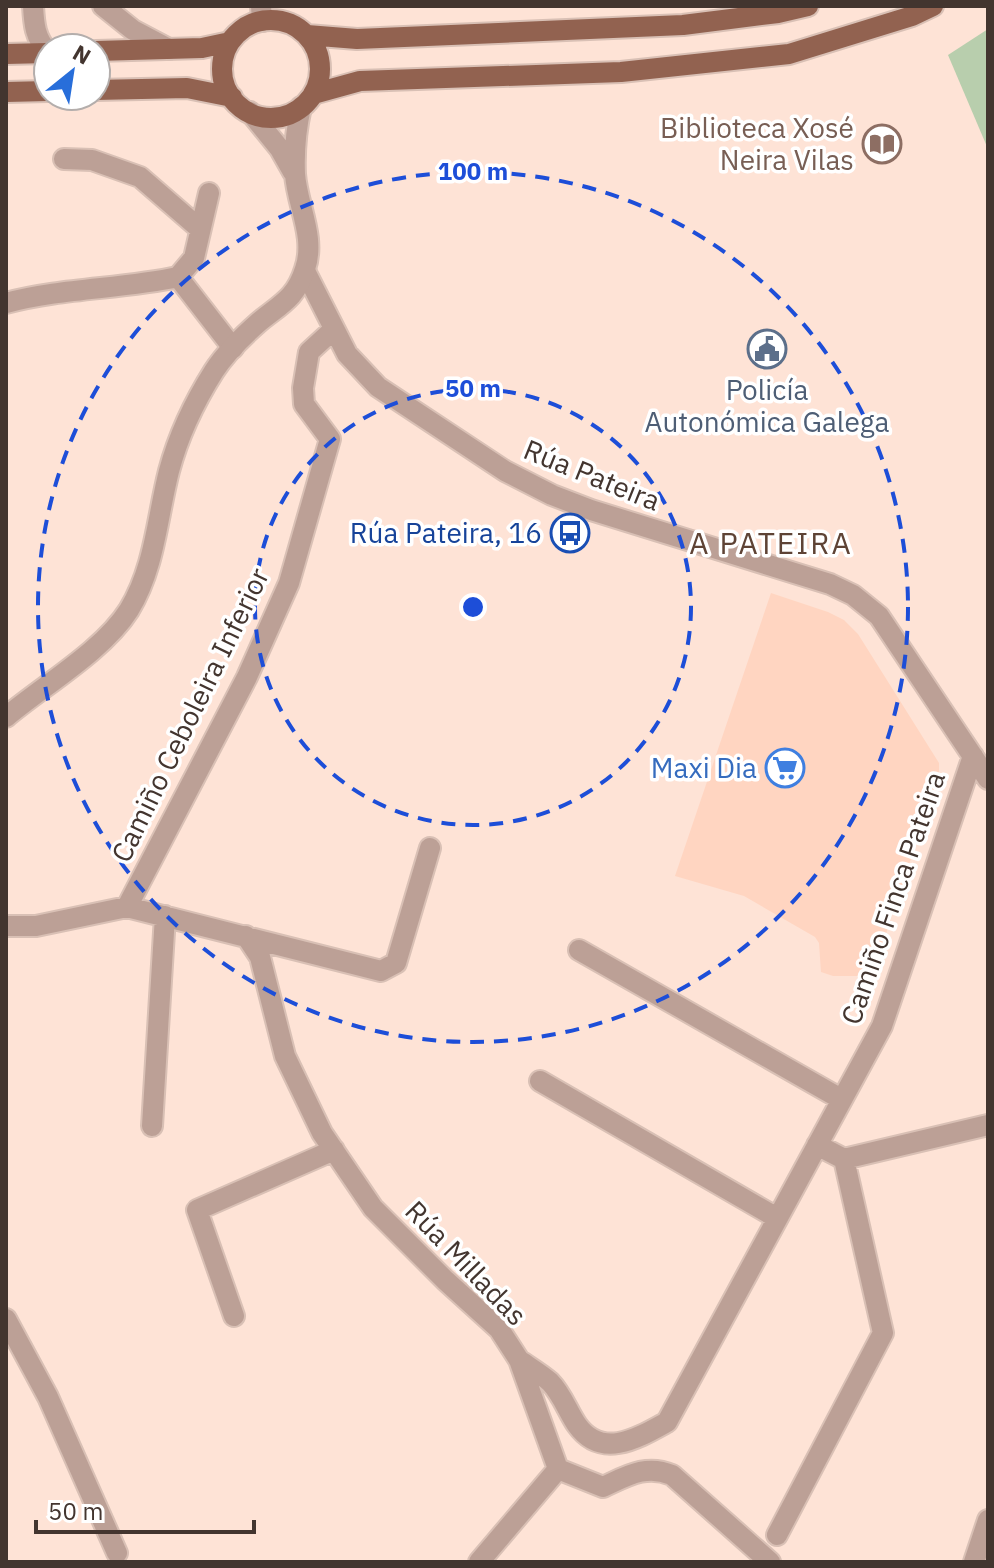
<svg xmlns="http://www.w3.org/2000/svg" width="994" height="1568" font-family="'IBM Plex Sans',sans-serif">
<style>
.built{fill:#ffd5c1}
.green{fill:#b8cead}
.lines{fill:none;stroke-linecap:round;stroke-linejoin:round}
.minor-casing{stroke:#d9c0b5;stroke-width:24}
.tertiary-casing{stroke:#d9c0b5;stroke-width:24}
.primary-casing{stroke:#d9c0b5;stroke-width:24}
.minor{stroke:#bca096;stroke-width:20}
.tertiary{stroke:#bca096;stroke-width:20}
.primary{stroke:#926250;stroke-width:20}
.ring{fill:none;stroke:#1d4ed8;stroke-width:4;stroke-dasharray:14 10}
.labels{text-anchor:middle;stroke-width:7;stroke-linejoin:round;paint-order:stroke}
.education-label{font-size:28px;fill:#785e54;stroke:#fff;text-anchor:end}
.service-label{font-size:28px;fill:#4e5e75;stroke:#fff}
.street-label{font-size:28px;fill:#43352f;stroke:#fff}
.transit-label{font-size:28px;fill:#164399;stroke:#fff;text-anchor:end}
.shop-label{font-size:28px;fill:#366cbe;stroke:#fff;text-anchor:end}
.neighbourhood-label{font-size:30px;letter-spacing:2px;fill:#5e4335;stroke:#fff}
.centre{fill:#1d4ed8;stroke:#fff;stroke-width:4}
.ring-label{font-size:24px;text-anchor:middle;font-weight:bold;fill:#1d4ed8;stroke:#fff;stroke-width:7;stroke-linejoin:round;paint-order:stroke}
</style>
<rect width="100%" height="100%" fill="#fee3d6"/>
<!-- built -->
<path class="built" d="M 771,593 L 828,612 L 844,620 L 858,634 L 939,763 L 939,774 L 872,976 L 833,976 L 821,972 L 819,943 L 815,937 L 744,896 L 675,876 Z"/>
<!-- green -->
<path class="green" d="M 988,29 L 988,149 L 948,55 Z"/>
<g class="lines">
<!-- minor casing -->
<g class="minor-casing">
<path id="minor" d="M 33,6 C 34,24 35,38 48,52
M 103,6 L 133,30 L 169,49
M 261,6 L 262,21
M 64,159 L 92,160 L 140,177 L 200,229
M 209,193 L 194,258 L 178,277 L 233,348
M 305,271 L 347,354 L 378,387 L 505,471 L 552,495 L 591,510 L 830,584 L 853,595 L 879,616 L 988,779
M 6,303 C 62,288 122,289 178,277
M 127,907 L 247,677 L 289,583 L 330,439 L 304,404 L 303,388 L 309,352 L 333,330
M 6,926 L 36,926 L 127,907 L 381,971 L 396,963 L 430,848
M 246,936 L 260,957 L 285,1056 L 322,1133 L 373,1208 L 445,1280 L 499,1329 L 519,1360 L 558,1469 L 603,1487 C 627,1476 646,1464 672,1475 L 770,1562
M 579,950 L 841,1099
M 540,1081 L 777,1218
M 152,1126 L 165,916
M 844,1159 L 988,1125
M 234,1316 L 197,1210 L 334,1150
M 6,1319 L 48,1397 L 117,1553
M 519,1360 C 529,1367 541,1374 550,1382 C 562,1394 568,1412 577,1425 C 602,1460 638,1438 667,1422 L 882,1026 L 973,756
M 777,1535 L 883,1333 L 844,1159 L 817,1145
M 479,1562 L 558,1469
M 974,1562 L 988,1520"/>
</g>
<!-- tertiary casing -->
<g class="tertiary-casing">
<path id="tertiary" d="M 250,112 L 280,149 L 293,172
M 6,717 C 44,685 103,651 129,610 C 155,567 157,518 169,471 C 178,437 195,401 214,371 C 225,354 243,336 259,322 C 281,304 296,298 305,269 C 316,237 297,205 295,174 C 294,151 296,129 301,107"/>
</g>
<!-- primary casing -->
<g class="primary-casing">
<path id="primary" d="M222 69a49 49 0 1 1 98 0a49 49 0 1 1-98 0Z
M 307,35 L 357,39 L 683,25 L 778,13 L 808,6
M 96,51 L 202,48 L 230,42
M 6,54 L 48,53
M 96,90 L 187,88 L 232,97
M 6,92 L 48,91
M 313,94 L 360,81 L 621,72 L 789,54 L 912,16 L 933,6"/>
</g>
<!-- minor -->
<use href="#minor" class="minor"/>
<!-- tertiary -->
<use href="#tertiary" class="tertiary"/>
<!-- primary -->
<use href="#primary" class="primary"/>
</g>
<!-- distance rings -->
<g class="ring">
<circle cx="473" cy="607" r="218"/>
<circle cx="473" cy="607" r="435"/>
</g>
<!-- icons -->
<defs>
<g id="library-ring" transform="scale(2)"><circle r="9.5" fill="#fff" stroke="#8d6e63" stroke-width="1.5"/><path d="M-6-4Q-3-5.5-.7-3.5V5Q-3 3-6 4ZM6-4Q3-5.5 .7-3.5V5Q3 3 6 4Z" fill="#8d6e63"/></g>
<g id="civic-ring" transform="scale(2)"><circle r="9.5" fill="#fff" stroke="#5c6f8a" stroke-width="1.5"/><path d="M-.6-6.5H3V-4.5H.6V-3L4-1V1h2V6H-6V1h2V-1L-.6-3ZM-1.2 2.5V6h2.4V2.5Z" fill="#5c6f8a"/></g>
<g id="bus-ring" transform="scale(2)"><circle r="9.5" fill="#fff" stroke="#1a4fb4" stroke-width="1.5"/><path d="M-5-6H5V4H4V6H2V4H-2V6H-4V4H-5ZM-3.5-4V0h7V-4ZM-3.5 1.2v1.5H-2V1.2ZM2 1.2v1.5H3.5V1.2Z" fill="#1a4fb4"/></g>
<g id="supermarket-ring" transform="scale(2)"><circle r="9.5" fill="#fff" stroke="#3f7fe0" stroke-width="1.5"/><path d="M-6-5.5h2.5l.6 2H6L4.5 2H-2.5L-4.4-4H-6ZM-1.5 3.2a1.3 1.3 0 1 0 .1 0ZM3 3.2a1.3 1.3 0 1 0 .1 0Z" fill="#3f7fe0"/></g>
</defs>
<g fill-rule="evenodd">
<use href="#library-ring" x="882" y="144"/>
<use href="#civic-ring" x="767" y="349"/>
<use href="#bus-ring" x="570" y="533"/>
<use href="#supermarket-ring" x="785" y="768"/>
</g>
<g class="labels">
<!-- education labels -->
<g class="education-label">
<text x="854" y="138">Biblioteca Xosé<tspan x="854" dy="32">Neira Vilas</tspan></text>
</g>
<!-- service labels -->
<g class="service-label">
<text x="767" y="400">Policía<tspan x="767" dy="32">Autonómica Galega</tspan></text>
</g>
<!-- street labels -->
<g class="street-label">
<text transform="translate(592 475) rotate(22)" y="10">Rúa Pateira</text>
<text transform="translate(190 715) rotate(-64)" y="10">Camiño Ceboleira Inferior</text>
<text transform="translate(893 898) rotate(-71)" y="10">Camiño Finca Pateira</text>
<text transform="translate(466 1263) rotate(46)" y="10">Rúa Milladas</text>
</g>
<!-- transit labels -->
<g class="transit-label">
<text x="542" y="543">Rúa Pateira, 16</text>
</g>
<!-- shop labels -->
<g class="shop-label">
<text x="757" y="778">Maxi Dia</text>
</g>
<!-- neighbourhood labels -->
<g class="neighbourhood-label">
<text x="771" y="554">A PATEIRA</text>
</g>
</g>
<circle cx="473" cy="607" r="12" class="centre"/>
<g class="ring-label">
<text x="473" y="180">100 m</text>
<text x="473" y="397">50 m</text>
</g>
<!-- border -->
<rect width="994" height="1568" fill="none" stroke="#43352f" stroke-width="16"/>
<!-- north arrow -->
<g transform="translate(72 72) rotate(30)"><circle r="38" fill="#ffffff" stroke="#b4aeac" stroke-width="2"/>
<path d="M0-6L14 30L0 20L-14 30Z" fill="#286eda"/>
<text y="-12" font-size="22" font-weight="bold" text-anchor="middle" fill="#43352f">N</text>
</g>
<!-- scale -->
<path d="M36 1520v12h218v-12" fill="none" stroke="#43352f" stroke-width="4"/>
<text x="48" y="1520" font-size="24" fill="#43352f" stroke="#ffffff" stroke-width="6" paint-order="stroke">50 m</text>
</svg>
